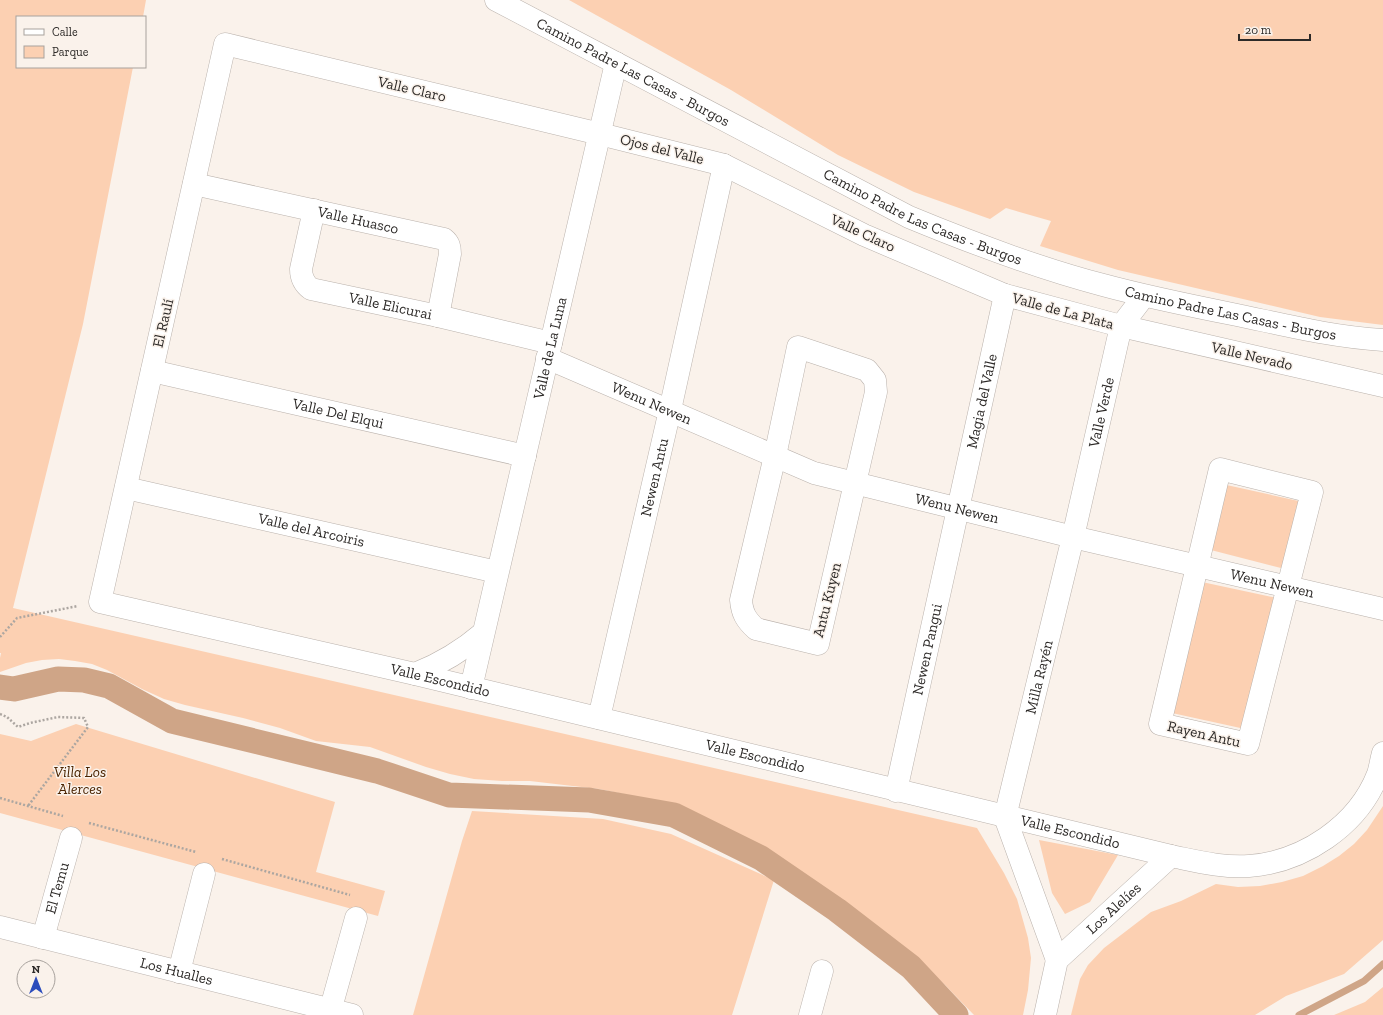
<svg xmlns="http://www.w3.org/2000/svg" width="1383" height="1015" font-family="'Zilla Slab',serif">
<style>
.green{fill:#fcd0b2}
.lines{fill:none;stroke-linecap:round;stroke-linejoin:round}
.stream{stroke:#cfa587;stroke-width:7}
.canal{stroke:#cfa587;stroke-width:25}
.street-casing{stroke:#bab2ac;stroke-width:23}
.path{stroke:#aca6a1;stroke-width:2.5;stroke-dasharray:2 2;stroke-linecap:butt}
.street{stroke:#fff;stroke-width:22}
.labels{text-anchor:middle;stroke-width:3;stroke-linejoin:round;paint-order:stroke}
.street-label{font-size:15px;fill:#2d2a28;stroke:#faf2eb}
.park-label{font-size:15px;font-style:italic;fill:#4c2400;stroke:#faf2eb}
</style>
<rect width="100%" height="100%" fill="#faf2eb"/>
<!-- green -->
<path class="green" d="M 0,0 L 146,0 L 143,17 L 17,17 L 17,67 L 133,67 L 83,324 L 13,608 L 977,828 L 1004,873 L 1017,899 L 1028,938 L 1031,958 L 1028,990 L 1023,1015 L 974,1015 L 945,985 L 903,948 L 860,915 L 774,857 L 731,832 L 672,804 L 599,789 L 564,785 L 530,781 L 502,781 L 474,779 L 450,774 L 426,767 L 370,747 L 316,741 L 280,728 L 243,718 L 185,705 L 164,699 L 142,689 L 107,670 L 92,664 L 75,661 L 59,659 L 42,660 L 26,663 L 0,672 L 0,658 L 1,653 L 0,653 Z
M 569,0 L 1383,0 L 1383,325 L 1320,317 L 1118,270 L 1040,246 L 1051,221 L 1006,208 L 990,219 L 914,192 L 838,155 L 731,90 Z
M 1222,484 L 1303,502 L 1285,569 L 1207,549 Z
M 1202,582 L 1277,598 L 1245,729 L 1172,713 Z
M 76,724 L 335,802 L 316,872 L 385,891 L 378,916 L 0,813 L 0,734 L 31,741 Z
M 1383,806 L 1383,940 L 1344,974 L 1286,996 L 1255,1015 L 1071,1015 L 1080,979 L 1088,965 L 1104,948 L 1151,912 L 1181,901 L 1216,884 L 1238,887 L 1260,886 L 1282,882 L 1303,876 L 1323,866 L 1339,856 L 1354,844 L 1367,830 Z
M 472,811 L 603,819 L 671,834 L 774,880 L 732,1015 L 413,1015 L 462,841 Z
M 1039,840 L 1118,855 L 1090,902 L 1065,914 L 1052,893 Z
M 1383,987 L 1383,1015 L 1334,1015 L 1365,1002 Z"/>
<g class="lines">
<!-- stream -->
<path class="stream" d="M 1299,1015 L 1364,981 L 1383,964"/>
<!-- canal -->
<path class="canal" d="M 0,687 L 14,689 L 58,679 L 84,680 L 109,686 L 172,721 L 377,771 L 449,795 L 589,800 L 674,815 L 761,858 L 837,910 L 911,967 L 956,1015"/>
<!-- street casing -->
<g class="street-casing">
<g id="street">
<path id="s1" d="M 496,0 L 909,217 C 972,243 1037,268 1103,285 C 1147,297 1192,306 1237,315 C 1285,325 1333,337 1383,340"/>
<path id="s2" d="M 194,184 L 444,239 C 449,243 450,247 450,254 L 438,316"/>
<path id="s3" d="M 314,210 L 301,269 C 301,278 304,284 311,289 L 438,316 L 551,343"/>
<path d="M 798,347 L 867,370 L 875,380 L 876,392 L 818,644 L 756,629 C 746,620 742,613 741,600 L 775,456 Z"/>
<path id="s4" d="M 547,358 L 814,473 L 1073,537 L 1383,609"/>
<path id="s5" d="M 152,371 L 525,456"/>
<path id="s6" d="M 1383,386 L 1121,326 L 1005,295 L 864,235 L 724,165 L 600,134 L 225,44 L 100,602 L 415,674 L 1171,856 C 1196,861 1223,868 1249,866 C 1303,862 1358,826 1378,774 C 1380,768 1381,760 1383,753"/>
<path d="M 1220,469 L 1312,492 L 1248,744 L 1160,724 Z"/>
<path id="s7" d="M 126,488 L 497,572"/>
<path d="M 415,674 C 440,664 462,651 483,633"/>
<path id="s8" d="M 471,688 L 616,63"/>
<path id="s9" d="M 599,718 L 670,410 L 724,165"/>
<path id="s10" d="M 896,791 L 1005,295"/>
<path id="s11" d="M 1005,817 L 1073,537 L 1121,326 L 1144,296"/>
<path d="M 1005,817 L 1057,960"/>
<path id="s12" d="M 0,927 L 352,1015"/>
<path id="s13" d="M 43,938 L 71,838"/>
<path d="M 179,972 L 204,874"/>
<path d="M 329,1015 L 356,918"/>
<path d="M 810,1015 L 822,971"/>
<path id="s14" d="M 1045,1015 L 1057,960 L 1171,856"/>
</g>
</g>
<!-- path -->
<path class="path" d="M 0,637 L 17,618 L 78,606
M 0,714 L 7,717 L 18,727 L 30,723 L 58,717 L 84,718 L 88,727 L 28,806
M 0,798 L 63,816
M 89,823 L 196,852
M 222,859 L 350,895"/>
<!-- street -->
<use href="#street" class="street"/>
</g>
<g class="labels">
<!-- street labels -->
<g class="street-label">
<text dy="5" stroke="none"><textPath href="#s1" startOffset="155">Camino Padre Las Casas - Burgos</textPath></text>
<text transform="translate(412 89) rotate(13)" y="5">Valle Claro</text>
<text transform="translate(662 149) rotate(14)" y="5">Ojos del Valle</text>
<text dy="5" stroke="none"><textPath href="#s1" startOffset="479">Camino Padre Las Casas - Burgos</textPath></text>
<text dy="5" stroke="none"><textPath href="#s2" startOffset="168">Valle Huasco</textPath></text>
<text transform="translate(863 233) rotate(25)" y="5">Valle Claro</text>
<text dy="5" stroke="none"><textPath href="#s3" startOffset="165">Valle Elicurai</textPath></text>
<text transform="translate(1063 311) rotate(15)" y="5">Valle de La Plata</text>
<text dy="5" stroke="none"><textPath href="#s1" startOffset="803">Camino Padre Las Casas - Burgos</textPath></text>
<text transform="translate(163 323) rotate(-77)" y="5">El Raulí</text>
<text dy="5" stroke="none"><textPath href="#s8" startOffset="349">Valle de La Luna</textPath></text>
<text transform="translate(1252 356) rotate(13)" y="5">Valle Nevado</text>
<text dy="5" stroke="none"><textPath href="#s10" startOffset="399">Magia del Valle</textPath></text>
<text dy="5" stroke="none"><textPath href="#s4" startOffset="114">Wenu Newen</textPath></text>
<text dy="5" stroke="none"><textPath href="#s5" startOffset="191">Valle Del Elqui</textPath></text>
<text dy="5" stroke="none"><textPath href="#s11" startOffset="416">Valle Verde</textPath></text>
<text dy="5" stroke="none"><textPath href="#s9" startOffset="247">Newen Antu</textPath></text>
<text dy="5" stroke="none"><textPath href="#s4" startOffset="438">Wenu Newen</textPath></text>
<text dy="5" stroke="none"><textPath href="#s7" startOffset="190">Valle del Arcoiris</textPath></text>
<text dy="5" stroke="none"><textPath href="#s4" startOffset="762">Wenu Newen</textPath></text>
<text transform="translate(827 600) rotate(-76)" y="5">Antu Kuyen</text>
<text dy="5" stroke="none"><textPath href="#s10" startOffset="145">Newen Pangui</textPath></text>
<text dy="5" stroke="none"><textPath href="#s11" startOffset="144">Milla Rayén</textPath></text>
<text dy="5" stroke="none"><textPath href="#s6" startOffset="2133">Valle Escondido</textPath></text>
<text transform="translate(1204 734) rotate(13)" y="5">Rayen Antu</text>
<text dy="5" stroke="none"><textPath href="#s6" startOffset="2457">Valle Escondido</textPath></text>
<text dy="5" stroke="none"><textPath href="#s6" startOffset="2781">Valle Escondido</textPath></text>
<text dy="5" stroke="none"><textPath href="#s13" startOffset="52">El Temu</textPath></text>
<text dy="5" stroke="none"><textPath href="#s14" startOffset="133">Los Alelíes</textPath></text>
<text dy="5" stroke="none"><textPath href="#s12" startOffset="182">Los Hualles</textPath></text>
</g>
<!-- park labels -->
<g class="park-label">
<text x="80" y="777">Villa Los<tspan x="80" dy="17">Alerces</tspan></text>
</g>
</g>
<!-- legend -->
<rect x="16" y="16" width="130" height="52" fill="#faf2eb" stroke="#a8a29d"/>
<rect x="24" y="29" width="20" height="6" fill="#ffffff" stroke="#a8a29d"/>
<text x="52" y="36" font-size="12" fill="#2d2a28">Calle</text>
<rect x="24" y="46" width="20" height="12" fill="#fcd0b2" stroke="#a8a29d"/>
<text x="52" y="56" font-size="12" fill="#2d2a28">Parque</text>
<!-- north arrow -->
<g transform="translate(36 979)"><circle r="19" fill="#faf2eb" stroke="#a8a29d"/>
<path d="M0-3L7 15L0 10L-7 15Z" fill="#2c4cbc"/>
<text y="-6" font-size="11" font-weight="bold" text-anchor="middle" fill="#2d2a28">N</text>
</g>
<!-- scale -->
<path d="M1239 34v6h71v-6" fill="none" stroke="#2d2a28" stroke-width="2"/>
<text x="1245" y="34" font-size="12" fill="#2d2a28" stroke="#faf2eb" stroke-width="3" paint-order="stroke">20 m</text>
</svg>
